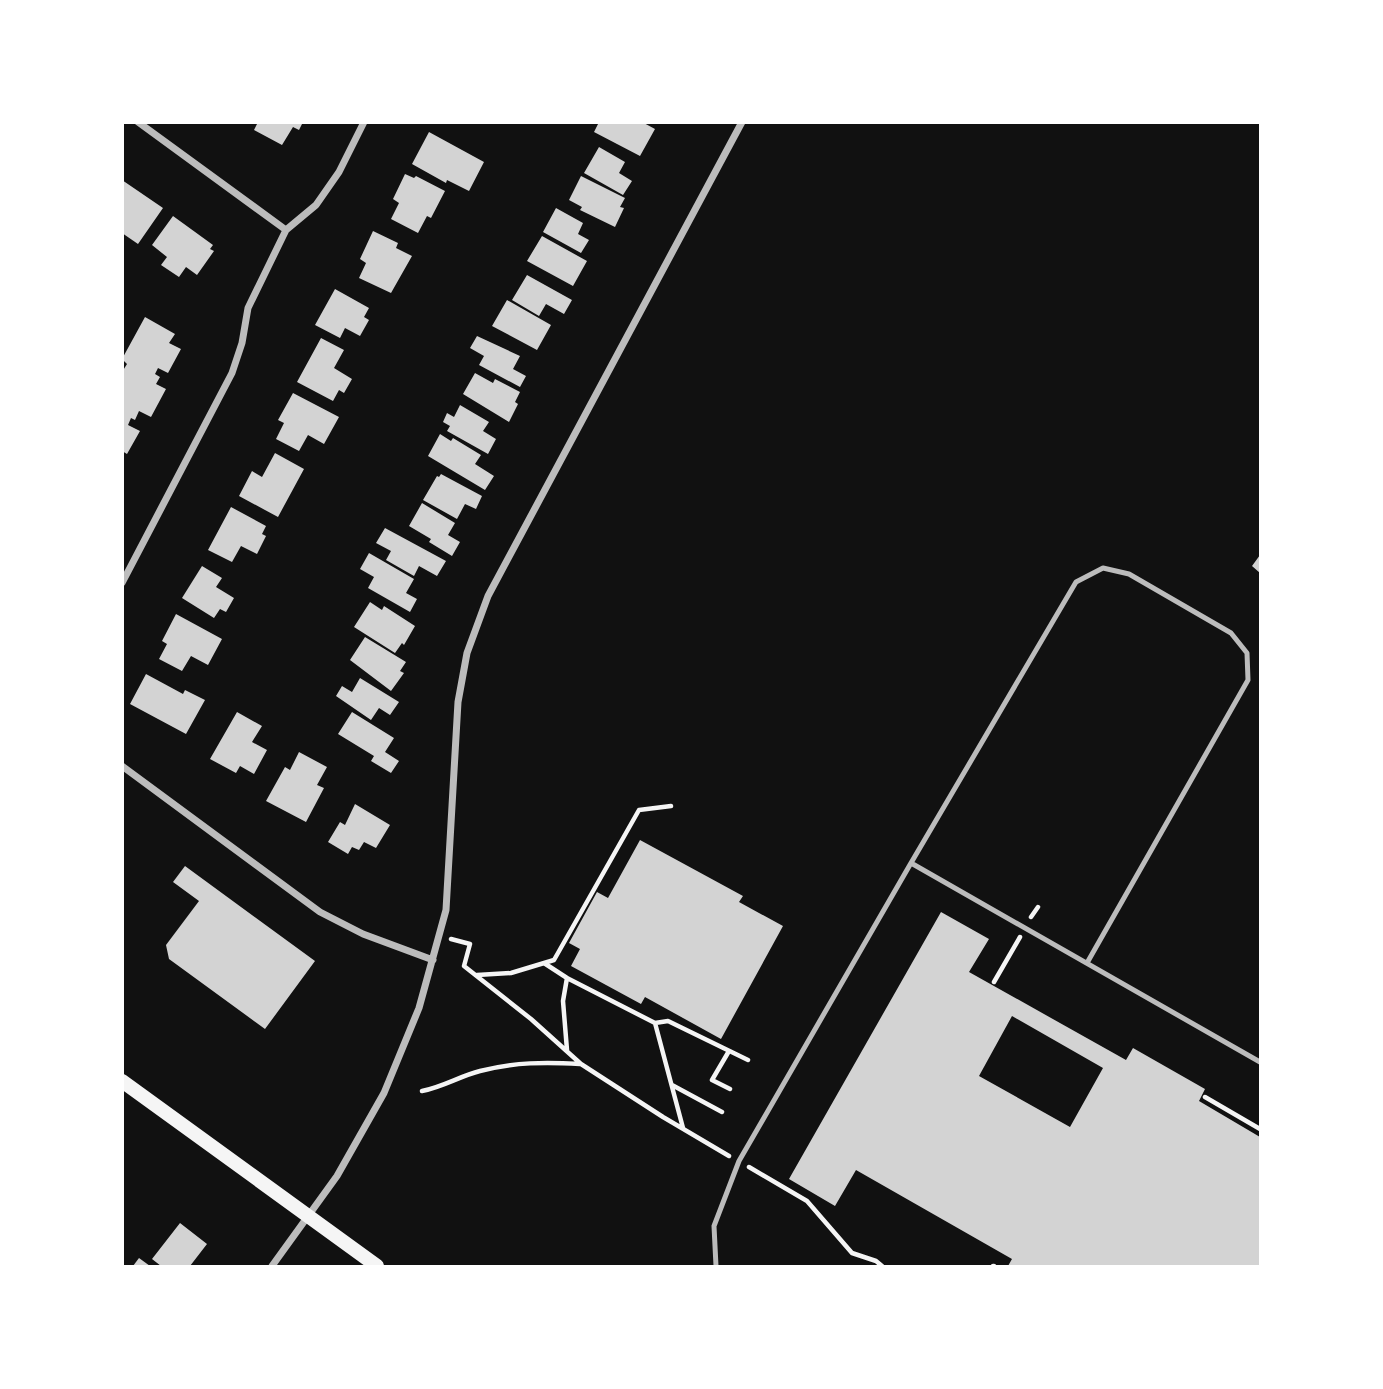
<svg xmlns="http://www.w3.org/2000/svg" width="1383" height="1389" font-family="'Nunito Sans',sans-serif">
<style>
.building{fill:#d3d3d3;fill-rule:evenodd}
.lines{fill:none;stroke-linecap:round;stroke-linejoin:round}
.path{stroke:#f5f5f5;stroke-width:4.5}
.service{stroke:#bcbcbc;stroke-width:5}
.minor{stroke:#bcbcbc;stroke-width:7}
.secondary{stroke:#f5f5f5;stroke-width:14}
</style>
<rect width="100%" height="100%" fill="#111"/>
<!-- building -->
<path class="building" d="M 258,122 L 303,122 L 299,130 L 293,127 L 282,145 L 254,130 Z
M 599,122 L 642,122 L 655,129 L 640,156 L 594,132 Z
M 429,132 L 484,162 L 469,191 L 447,180 L 446,183 L 412,164 Z
M 599,147 L 625,162 L 619,173 L 632,181 L 623,195 L 584,173 Z
M 405,174 L 414,178 L 416,176 L 445,191 L 431,218 L 427,216 L 418,233 L 391,219 L 399,203 L 393,199 Z
M 581,176 L 625,198 L 620,207 L 624,208 L 615,227 L 580,210 L 582,207 L 569,200 Z
M 122,180 L 163,208 L 138,244 L 122,233 Z
M 556,208 L 583,223 L 578,234 L 589,240 L 581,253 L 543,232 Z
M 173,216 L 213,245 L 210,249 L 214,251 L 197,275 L 186,267 L 179,277 L 161,265 L 167,257 L 152,245 Z
M 373,231 L 398,243 L 396,248 L 412,256 L 391,293 L 359,278 L 366,263 L 360,259 Z
M 542,236 L 587,261 L 573,286 L 527,261 Z
M 527,275 L 572,300 L 564,314 L 546,304 L 539,316 L 512,300 Z
M 335,289 L 369,308 L 364,317 L 369,320 L 360,336 L 345,328 L 340,338 L 315,325 Z
M 507,300 L 551,325 L 537,350 L 492,326 Z
M 145,317 L 175,334 L 169,343 L 181,349 L 168,373 L 158,368 L 155,374 L 160,377 L 156,384 L 166,389 L 151,417 L 139,411 L 135,420 L 131,418 L 128,425 L 140,431 L 127,454 L 122,451 L 122,372 L 127,364 L 122,359 Z
M 477,336 L 520,356 L 513,369 L 526,376 L 520,387 L 479,365 L 484,356 L 470,348 Z
M 321,338 L 344,350 L 334,368 L 352,379 L 344,393 L 339,390 L 333,401 L 297,382 Z
M 475,373 L 493,383 L 495,379 L 520,392 L 515,402 L 518,404 L 509,422 L 463,394 Z
M 293,393 L 339,417 L 324,444 L 308,435 L 299,451 L 276,439 L 284,423 L 278,420 Z
M 460,405 L 489,422 L 483,431 L 496,439 L 488,454 L 447,431 L 450,426 L 443,422 L 447,413 L 454,417 Z
M 440,434 L 451,441 L 453,438 L 481,455 L 475,464 L 494,476 L 485,490 L 428,456 Z
M 275,453 L 304,469 L 278,517 L 239,496 L 252,471 L 262,477 Z
M 441,474 L 482,496 L 476,509 L 465,504 L 457,519 L 423,500 L 437,476 L 439,477 Z
M 422,503 L 455,523 L 448,535 L 460,542 L 452,556 L 429,542 L 431,539 L 409,526 Z
M 231,507 L 266,526 L 262,534 L 266,536 L 257,554 L 241,546 L 232,562 L 208,550 Z
M 385,528 L 446,561 L 437,576 L 419,566 L 414,576 L 386,560 L 391,551 L 376,543 Z
M 369,553 L 414,579 L 406,593 L 417,599 L 410,612 L 368,588 L 374,577 L 360,569 Z
M 1260,555 L 1260,573 L 1252,566 Z
M 202,566 L 222,578 L 216,587 L 234,598 L 226,612 L 220,609 L 214,618 L 182,598 Z
M 370,602 L 382,610 L 384,606 L 415,626 L 404,645 L 402,643 L 395,653 L 354,627 Z
M 176,614 L 222,639 L 208,665 L 191,656 L 182,671 L 159,659 L 167,644 L 162,641 Z
M 365,637 L 406,662 L 400,671 L 404,673 L 391,691 L 350,660 Z
M 146,674 L 183,694 L 185,690 L 205,700 L 186,734 L 130,704 Z
M 360,678 L 399,702 L 390,715 L 379,708 L 371,720 L 336,696 L 342,686 L 352,692 Z
M 237,712 L 262,726 L 252,742 L 267,750 L 254,774 L 240,766 L 236,773 L 210,759 Z
M 352,712 L 394,738 L 385,752 L 399,761 L 391,773 L 371,761 L 374,756 L 338,734 Z
M 299,752 L 327,767 L 317,785 L 324,788 L 306,822 L 266,801 L 285,767 L 290,770 Z
M 355,804 L 390,825 L 376,848 L 364,842 L 359,850 L 352,847 L 348,854 L 328,842 L 340,822 L 345,825 Z
M 640,840 L 743,896 L 739,902 L 783,926 L 721,1039 L 645,997 L 641,1004 L 571,966 L 580,949 L 569,943 L 597,892 L 608,898 Z
M 185,866 L 315,961 L 265,1029 L 169,959 L 166,945 L 199,901 L 173,882 Z
M 941,912 L 989,939 L 969,972 L 1126,1060 L 1133,1048 L 1205,1089 L 1199,1101 L 1260,1137 L 1260,1266 L 1008,1266 L 1012,1259 L 856,1170 L 835,1206 L 789,1179 ZM 1012,1016 L 1103,1068 L 1070,1127 L 979,1076 Z
M 180,1223 L 207,1244 L 190,1266 L 161,1266 L 152,1259 Z
M 139,1258 L 150,1266 L 133,1266 Z"/>
<g class="lines">
<!-- path -->
<path class="path" d="M 1031,917 L 1038,907
M 451,939 L 470,944 L 464,966 L 531,1019 L 581,1064 L 663,1117 L 729,1156
M 544,963 L 567,978 L 563,1001 L 567,1050
M 477,975 L 511,973 L 554,960 L 639,810 L 671,806
M 567,978 L 655,1023 L 668,1021 L 748,1060
M 994,982 L 1020,937
M 655,1023 L 683,1128
M 729,1051 L 712,1080 L 730,1089
M 672,1085 L 722,1112
M 422,1091 C 443,1087 460,1076 480,1071 C 514,1062 546,1062 580,1064
M 1205,1097 L 1260,1129
M 749,1167 L 807,1201 L 852,1253 L 876,1261 L 882,1266
M 993,1266 L 994,1266"/>
<!-- service -->
<path class="service" d="M 911,863 L 1076,582 L 1103,568 L 1129,574 L 1231,633 L 1247,653 L 1248,680 L 1087,963
M 716,1266 L 714,1226 L 739,1161 L 911,863 L 1260,1062"/>
<!-- minor -->
<path class="minor" d="M 138,122 L 286,230
M 122,583 L 232,373 L 242,343 L 248,308 L 286,230 L 316,205 L 339,172 L 364,122
M 122,766 L 320,912 L 363,934 L 433,960
M 272,1266 L 337,1176 L 384,1093 L 419,1008 L 446,910 L 458,702 L 467,653 L 488,596 L 742,122"/>
<!-- secondary -->
<path class="secondary" d="M 122,1081 L 377,1266"/>
</g>
<!-- border -->
<rect width="1383" height="1389" fill="none" stroke="#ffffff" stroke-width="248"/>
</svg>
